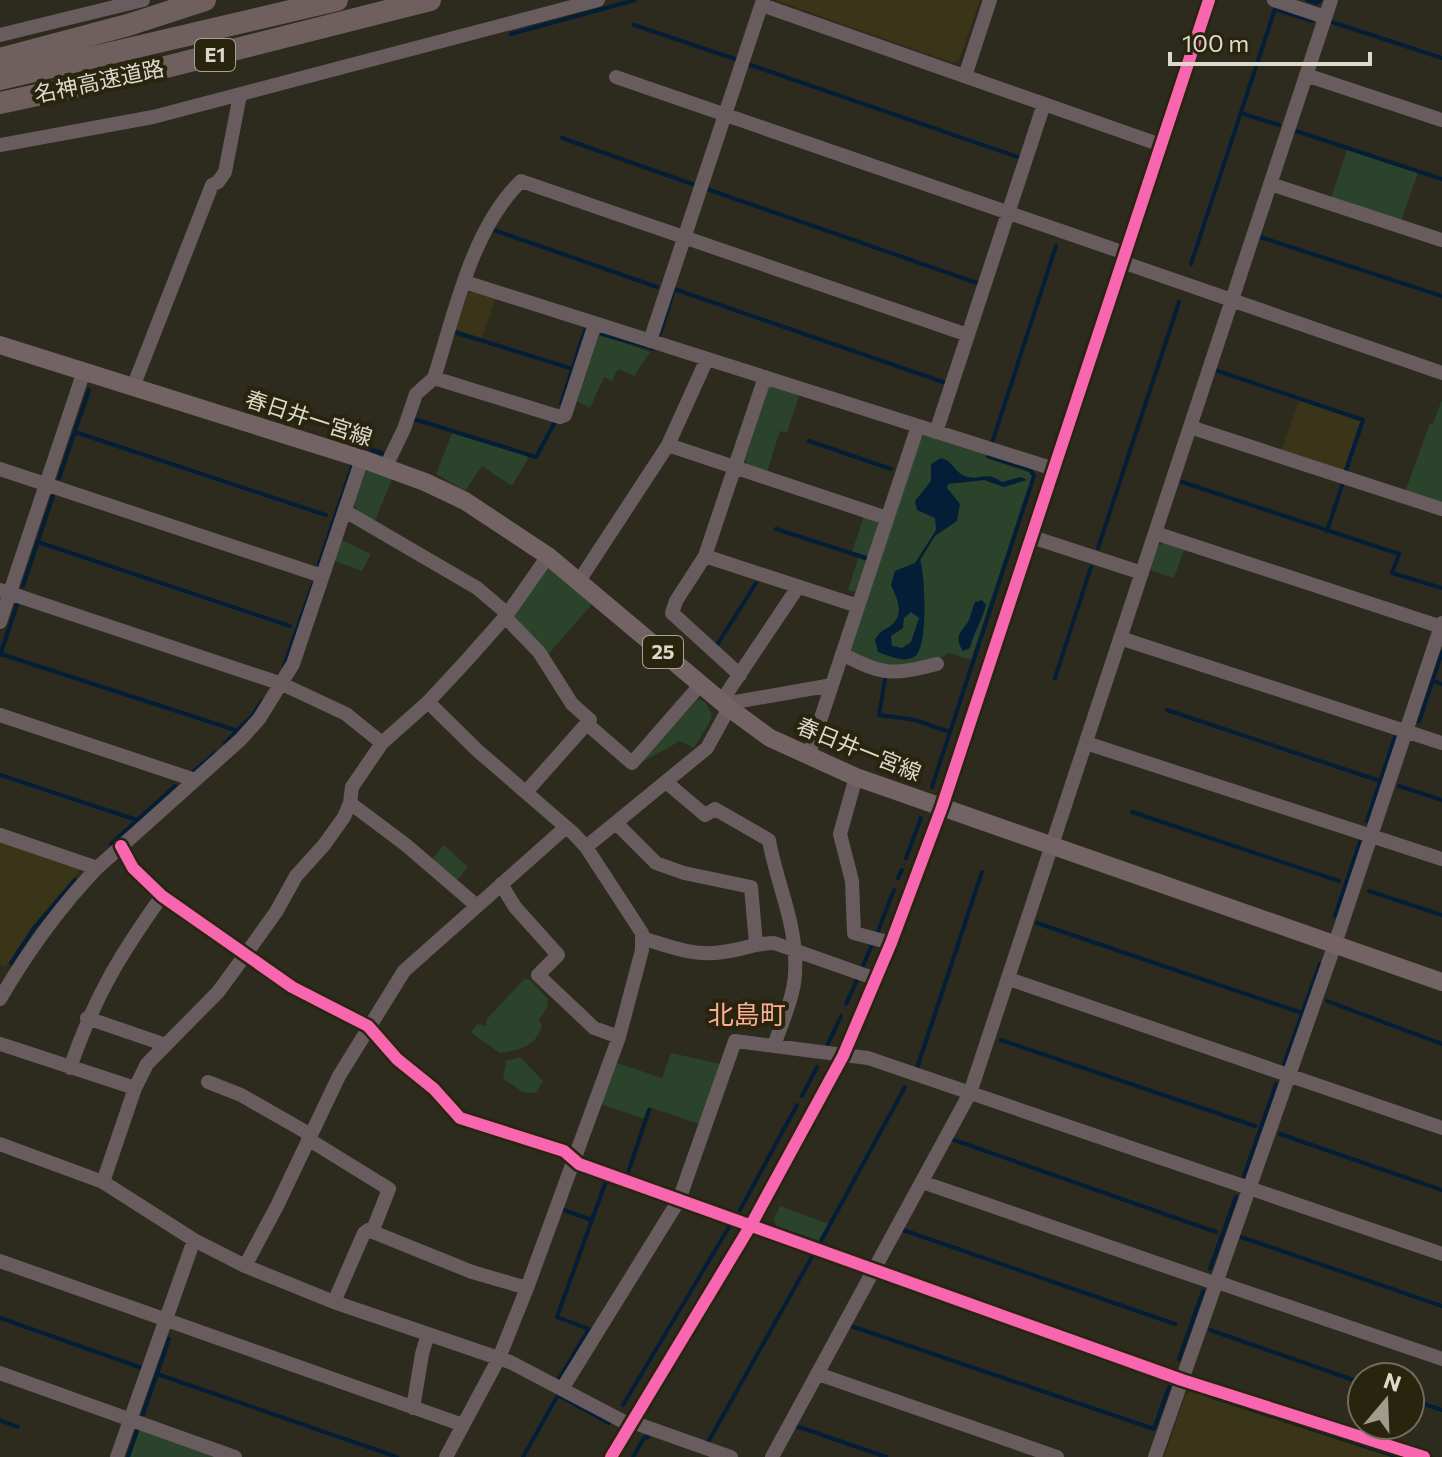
<svg xmlns="http://www.w3.org/2000/svg" width="1442" height="1457" font-family="Commissioner,'Noto Sans JP',sans-serif">
<style>
.built{fill:#3a3419}
.green{fill:#2a432a}
.water{fill:#041e37;fill-rule:evenodd}
.lines{fill:none;stroke-linecap:round;stroke-linejoin:round}
.stream{stroke:#041e37;stroke-width:4}
.minor{stroke:#685c5e;stroke-width:14}
.major{stroke:#736364;stroke-width:18}
.highway{stroke:#6f605f;stroke-width:22}
.cycleway-casing{stroke:#29240e;stroke-width:17}
.cycleway{stroke:#f766af;stroke-width:12}
.labels{text-anchor:middle;stroke-width:8;stroke-linejoin:round;paint-order:stroke}
.shield{fill:#29240e;stroke:#a6a392;stroke-width:2}
.shield-label{font-size:20px;font-weight:bold;fill:#dcd9cb}
.street-label{font-size:22px;fill:#dcd9cb;stroke:#29240e}
.quarter-label{font-size:26px;fill:#fdaf93;stroke:#29240e}
</style>
<rect width="100%" height="100%" fill="#2d2a1e"/>
<!-- built -->
<path class="built" d="M 775,0 L 980,0 L 959,60 L 953,63 Z
M 474,290 L 496,297 L 482,338 L 453,329 L 463,297 Z
M 1299,399 L 1361,420 L 1343,473 L 1281,452 Z
M 0,841 L 81,869 L 32,927 L 6,967 L 0,965 Z
M 1194,1391 L 1396,1457 L 1164,1457 L 1186,1394 Z"/>
<!-- green -->
<path class="green" d="M 1347,150 L 1418,173 L 1401,221 L 1331,198 Z
M 599,334 L 650,352 L 634,376 L 618,369 L 612,381 L 604,377 L 590,408 L 577,401 Z
M 773,384 L 800,393 L 787,433 L 780,431 L 767,472 L 748,466 L 745,460 L 769,387 Z
M 1442,399 L 1442,505 L 1405,492 L 1430,423 L 1433,424 Z
M 452,433 L 529,457 L 512,486 L 482,466 L 465,491 L 436,474 Z
M 924,434 L 986,455 L 986,458 L 1029,472 L 1032,476 L 971,660 L 949,653 L 939,659 L 892,668 L 848,651 L 920,437 Z
M 366,470 L 393,477 L 375,521 L 358,511 L 354,504 Z
M 864,516 L 876,520 L 878,526 L 868,557 L 852,552 Z
M 342,540 L 371,554 L 362,571 L 335,561 Z
M 1166,542 L 1185,548 L 1174,578 L 1150,570 L 1158,545 Z
M 858,558 L 866,561 L 855,592 L 848,590 Z
M 546,565 L 594,602 L 546,657 L 510,614 Z
M 698,699 C 706,700 711,710 712,718 L 694,748 L 680,741 L 641,763 L 641,760 Z
M 444,845 L 468,867 L 456,881 L 432,859 Z
M 524,979 L 530,980 L 548,999 L 547,1008 L 539,1020 L 542,1026 C 536,1047 519,1050 499,1053 L 471,1032 L 477,1024 L 486,1026 L 487,1019 Z
M 671,1053 L 720,1064 L 699,1124 L 649,1107 L 644,1119 L 601,1104 L 617,1063 L 662,1078 Z
M 520,1057 L 543,1081 L 536,1093 L 523,1092 L 503,1079 L 506,1061 Z
M 780,1206 L 829,1224 L 819,1241 L 776,1226 L 774,1219 Z
M 139,1429 L 220,1457 L 129,1457 Z"/>
<!-- water -->
<path class="water" d="M 941,458 C 953,461 953,470 963,475 C 978,483 985,469 1002,482 L 1021,477 L 1027,480 L 1004,487 L 984,480 L 948,484 L 947,488 L 960,504 L 957,521 L 935,536 L 920,560 C 925,574 929,649 914,657 C 903,663 889,656 878,652 L 875,640 C 879,632 882,631 889,627 C 906,615 897,599 891,585 L 895,571 L 915,563 L 936,530 L 935,518 L 917,510 L 915,501 L 931,481 L 931,464 ZM 911,612 L 919,618 L 911,642 L 902,648 L 892,646 L 891,636 L 903,628 L 904,618 Z
M 982,600 L 986,605 C 982,620 974,632 970,648 L 963,651 C 954,637 960,633 968,622 C 971,616 972,608 975,602 Z"/>
<g class="lines">
<!-- stream -->
<path class="stream" d="M 1307,0 L 1316,3 L 1321,0
M 1332,22 L 1442,58
M 634,25 L 735,59
M 511,34 L 635,0
M 748,64 L 1018,157
M 1241,113 L 1279,125
M 1296,131 L 1442,179
M 562,138 L 692,184
M 707,189 L 977,283
M 491,229 L 657,287
M 1260,237 L 1442,296
M 1191,264 L 1275,9 L 1312,21
M 674,289 L 943,382
M 454,332 L 573,369
M 602,334 L 655,349
M 660,334 L 673,293
M 1215,370 L 1363,420 L 1346,470
M 561,404 L 585,330
M 413,421 L 414,419 L 536,457 L 555,422
M 75,432 L 326,515
M 809,441 L 891,469
M 992,443 L 1056,246
M 359,445 L 384,454
M 59,478 L 89,390
M 1182,482 L 1399,554 L 1392,573 L 1442,588
M 776,529 L 866,558
M 1327,531 L 1342,485
M 38,542 L 290,626
M 1098,548 L 1179,302
M 319,564 L 353,464
M 23,586 L 53,496
M 717,645 L 756,583
M 1,654 L 238,731
M 0,655 L 17,605
M 284,666 L 313,584
M 1055,678 L 1091,567
M 885,679 L 879,715 L 915,720 L 950,732
M 1433,681 L 1442,684
M 1167,710 L 1380,781
M 1419,722 L 1442,652
M 225,743 L 253,715 L 262,701
M 193,772 L 215,753
M 0,775 L 137,820
M 1399,786 L 1442,800
M 932,787 L 1034,476 L 1030,470 L 988,456
M 1132,812 L 1339,881
M 1367,821 L 1395,737
M 111,844 L 175,786
M 906,858 L 921,818
M 898,878 L 902,870
M 1369,891 L 1442,915
M 1335,916 L 1360,842
M 1037,923 L 1302,1013
M 878,931 L 894,890
M 11,963 L 34,928 L 75,880
M 863,966 L 871,947
M 1327,1001 L 1442,1044
M 846,1004 L 858,978
M 1001,1040 L 1255,1126
M 827,1046 L 841,1016
M 1284,1064 L 1320,964
M 917,1068 L 982,872
M 802,1096 L 817,1067
M 1280,1134 L 1442,1190
M 954,1140 L 1216,1232
M 628,1173 L 649,1110
M 1244,1176 L 1276,1084
M 564,1210 L 592,1220
M 740,1210 L 797,1105
M 903,1230 L 1175,1324
M 1241,1237 L 1442,1306
M 821,1241 L 905,1087
M 1210,1269 L 1236,1197
M 0,1318 L 142,1368
M 851,1326 L 1154,1429 L 1169,1387
M 1210,1330 L 1362,1383
M 1179,1359 L 1203,1291
M 157,1374 L 397,1457
M 559,1379 L 589,1329 L 557,1317 L 606,1181
M 1210,1396 L 1398,1457
M 1410,1399 L 1442,1410
M 623,1405 L 729,1227
M 143,1414 L 169,1339
M 0,1420 L 18,1427
M 796,1426 L 886,1457
M 707,1444 L 813,1255
M 128,1457 L 137,1431
M 523,1457 L 558,1395 L 609,1423
M 633,1457 L 644,1438 L 648,1437"/>
<!-- minor -->
<path class="minor" d="M 1274,0 L 1325,17
M 762,5 L 1161,145
M 0,35 L 143,0
M 1306,75 L 1442,120
M 965,76 L 990,0
M 616,77 L 1125,253
M 0,145 L 153,117 L 598,0
M 1270,184 L 1442,240
M 1122,262 L 1442,373
M 465,282 L 1054,469
M 650,341 L 763,0
M 434,378 C 455,313 471,230 521,181 L 968,335
M 133,387 L 212,185 L 218,182 L 225,172 L 240,95
M 1190,427 L 1442,509
M 936,432 L 1044,104
M 668,445 L 707,359
M 385,468 L 404,429 L 416,394 L 434,378 L 560,417 L 565,415 L 595,324
M 0,469 L 322,576
M 345,511 L 477,588 L 503,610 L 509,621 L 539,652 L 572,704 L 590,720 L 526,792
M 1155,533 L 1442,627
M 1032,537 L 1142,573
M 705,556 L 858,606
M 579,581 L 668,445 L 887,518
M 0,590 L 282,684 L 346,714 L 382,743
M 0,622 L 84,371
M 1120,638 L 1442,743
M 842,654 C 884,676 893,675 937,664
M 740,675 L 672,613 L 676,601 L 705,556 L 765,377
M 428,702 L 478,751 L 573,833 L 586,847 L 642,933 L 642,950 L 619,1037 L 527,1288 L 499,1358 L 446,1457
M 721,702 L 798,587
M 724,704 L 832,685
M 0,715 L 195,780
M 587,724 L 632,763 L 701,684
M 1086,743 L 1442,859
M 808,757 L 918,426
M 856,777 L 840,834 L 852,881 L 854,933 L 891,943
M 666,782 L 705,815 L 715,809 L 769,840 C 777,886 798,925 795,974 C 794,997 781,1024 774,1046
M 350,803 L 406,845 L 477,906
M 616,823 L 656,863 L 684,873 L 751,887 L 756,944
M 0,835 L 97,868
M 121,846 L 133,868 L 162,896 L 292,987 L 368,1026 L 397,1059 L 434,1089 L 460,1118 L 564,1151 L 579,1164 L 1182,1380 L 1424,1457
M 586,847 L 707,748 L 729,708
M 501,884 L 515,907 L 558,955 L 538,975 L 594,1028 L 619,1037
M 642,938 C 668,946 695,957 723,952 C 741,950 756,943 774,943 L 876,979
M 1009,979 L 1442,1128
M 0,999 C 28,951 59,908 97,868 L 240,740 L 259,719 L 293,664 L 362,459
M 87,1018 L 166,1045
M 0,1044 L 135,1088
M 70,1068 C 94,998 119,956 162,896
M 208,1082 L 241,1095 L 311,1135
M 308,1139 L 389,1189 L 372,1232
M 0,1144 L 103,1182 L 194,1240 L 245,1266 L 334,1302 L 510,1362 L 630,1425
M 103,1182 L 135,1088 L 147,1064 L 218,992 L 246,954 L 276,912 L 296,876 L 324,845 L 344,817 L 350,803 L 352,787 L 382,743 L 428,702 L 467,660 L 506,616 L 548,556
M 922,1182 L 1217,1284
M 0,1261 L 463,1425
M 245,1266 L 277,1206 L 339,1076 L 404,971 L 565,828
M 1217,1282 L 1442,1359
M 334,1302 L 364,1233 L 368,1230 L 472,1272 L 527,1288
M 0,1373 L 235,1457
M 818,1374 L 1057,1457
M 562,1389 L 679,1200 L 735,1041 L 868,1058 L 1442,1254
M 413,1408 L 422,1354 L 428,1334
M 632,1422 L 731,1457
M 117,1457 L 194,1240
M 611,1457 L 751,1225 L 843,1056 L 891,943 L 942,807 L 1209,0
M 772,1457 L 970,1093 L 1331,0
M 1155,1457 L 1335,944 L 1442,623"/>
<!-- major -->
<path class="major" d="M 0,345 L 362,459 L 425,482 L 465,501 L 548,556 L 729,708 L 770,738 L 856,777 L 1442,982"/>
<!-- highway -->
<path class="highway" d="M 0,59 L 128,25 L 205,0
M 0,79 L 337,0
M 0,103 L 162,68 L 430,0"/>
<!-- cycleway casing -->
<g class="cycleway-casing">
<path id="cycleway" d="M 121,846 L 133,868 L 162,896 L 292,987 L 368,1026 L 397,1059 L 434,1089 L 460,1118 L 564,1151 L 579,1164 L 1182,1380 L 1424,1457
M 611,1457 L 751,1225 L 843,1056 L 891,943 L 942,807 L 1209,0"/>
</g>
<!-- cycleway -->
<use href="#cycleway" class="cycleway"/>
</g>
<g class="labels">
<!-- shield labels -->
<g class="shield">
<rect x="195" y="39" width="40" height="32" rx="6"/>
<rect x="643" y="636" width="40" height="32" rx="6"/>
</g>
<g class="shield-label">
<text x="215" y="62">E1</text>
<text x="663" y="659">25</text>
</g>
<!-- street labels -->
<g class="street-label">
<text transform="translate(99 81) rotate(-12)" y="8">名神高速道路</text>
<text transform="translate(309 418) rotate(18)" y="8">春日井一宮線</text>
<text transform="translate(859 749) rotate(22)" y="8">春日井一宮線</text>
</g>
<!-- quarter labels -->
<g class="quarter-label">
<text x="747" y="1024">北島町</text>
</g>
</g>
<!-- north arrow -->
<g transform="translate(1386 1401) rotate(19)"><circle r="38" fill="#29240e" stroke="#716c5a" stroke-width="2"/>
<path d="M0-6L14 30L0 20L-14 30Z" fill="#9f9c8e"/>
<text y="-12" font-size="22" font-weight="bold" text-anchor="middle" fill="#dcd9cb">N</text>
</g>
<!-- scale -->
<path d="M1170 52v12h200v-12" fill="none" stroke="#dcd9cb" stroke-width="4"/>
<text x="1182" y="52" font-size="24" fill="#dcd9cb" stroke="#29240e" stroke-width="6" paint-order="stroke">100 m</text>
</svg>
